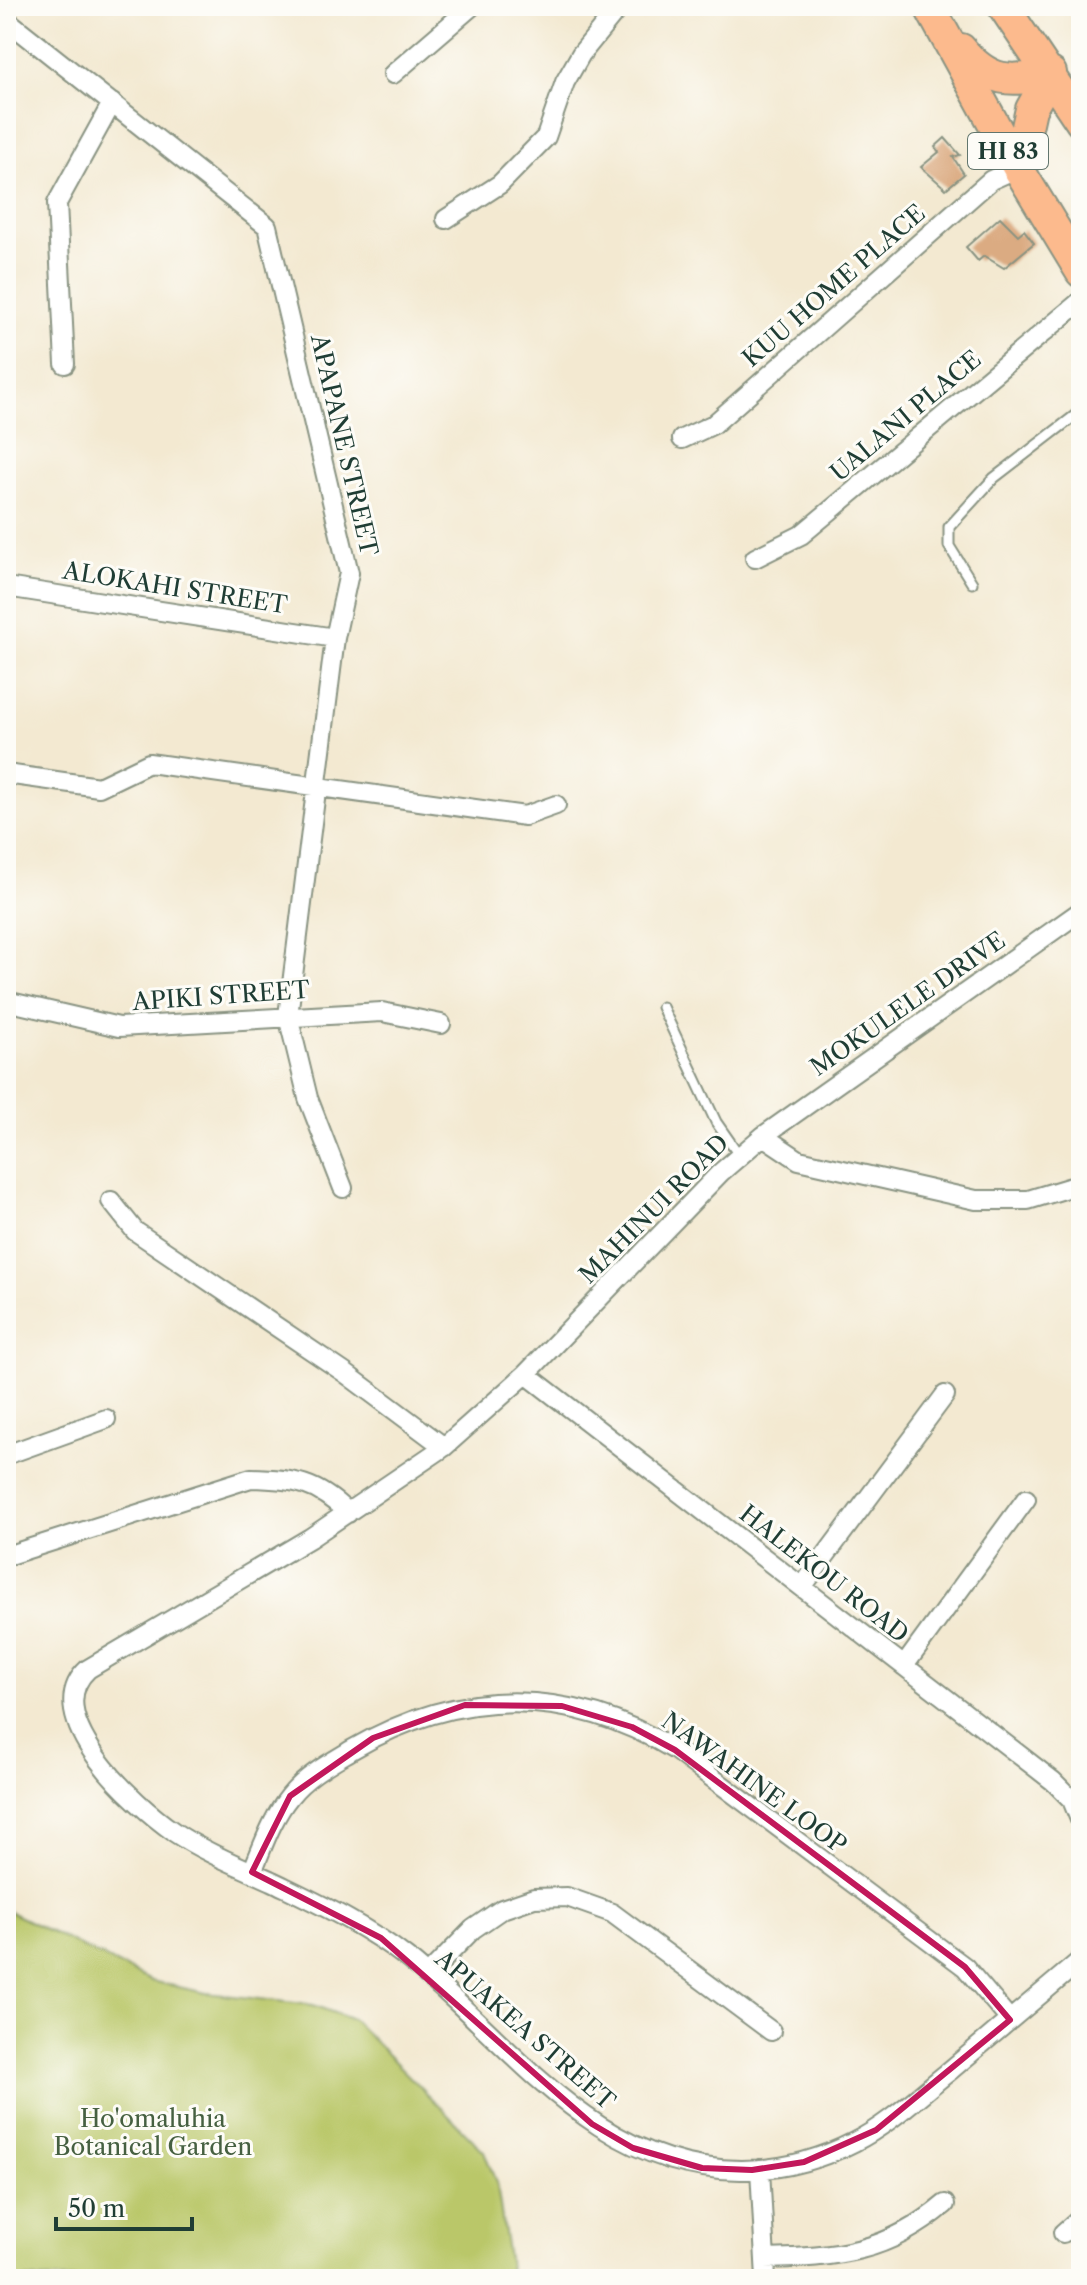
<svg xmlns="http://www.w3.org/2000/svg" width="1087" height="2285" font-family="'Libre Caslon Text',serif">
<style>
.green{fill:#bac769;stroke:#6c824e;stroke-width:2}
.building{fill:#dbab82}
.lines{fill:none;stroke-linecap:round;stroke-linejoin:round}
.service-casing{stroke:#899382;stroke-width:13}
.minor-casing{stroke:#899382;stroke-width:22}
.primary-casing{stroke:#899382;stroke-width:34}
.service{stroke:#fff;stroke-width:9}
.minor{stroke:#fff;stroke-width:18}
.primary{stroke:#fcba8d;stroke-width:30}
.marked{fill:none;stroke:#c2185b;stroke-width:6;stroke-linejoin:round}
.labels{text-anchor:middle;stroke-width:6;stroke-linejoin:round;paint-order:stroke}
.shield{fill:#fdfcf7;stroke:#62766e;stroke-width:2}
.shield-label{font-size:22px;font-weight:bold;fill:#1f3d34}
.street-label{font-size:24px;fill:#1f3d34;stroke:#fdfcf7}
.park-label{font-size:24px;fill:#466041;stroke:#fdfcf7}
</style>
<rect width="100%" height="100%" fill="#fdfcf7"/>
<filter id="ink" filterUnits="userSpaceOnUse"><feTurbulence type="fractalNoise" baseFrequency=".0125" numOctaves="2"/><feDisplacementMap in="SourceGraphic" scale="16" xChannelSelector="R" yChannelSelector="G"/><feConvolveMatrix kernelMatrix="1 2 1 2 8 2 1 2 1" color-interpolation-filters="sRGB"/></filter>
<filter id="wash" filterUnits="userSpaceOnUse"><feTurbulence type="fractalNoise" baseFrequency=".006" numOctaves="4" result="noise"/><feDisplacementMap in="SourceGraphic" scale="32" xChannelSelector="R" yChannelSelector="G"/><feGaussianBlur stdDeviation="1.8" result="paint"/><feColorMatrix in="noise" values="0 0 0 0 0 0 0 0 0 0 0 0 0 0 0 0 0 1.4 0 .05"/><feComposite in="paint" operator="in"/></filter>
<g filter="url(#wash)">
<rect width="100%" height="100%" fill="#f3e9d1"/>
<!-- green -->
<path class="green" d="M 6,1910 L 151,1981 L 206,1993 L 313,2005 L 353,2020 L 484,2151 L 497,2185 L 511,2279 L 6,2279 Z"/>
<g id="blocks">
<!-- building -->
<path class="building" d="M 945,138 L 960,155 L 953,157 L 964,174 L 946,189 L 921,167 L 939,152 L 935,147 Z
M 1000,217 L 1018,235 L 1024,230 L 1034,243 L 1004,268 L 984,256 L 978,261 L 966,247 Z"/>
</g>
</g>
<g filter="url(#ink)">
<use href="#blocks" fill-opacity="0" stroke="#899382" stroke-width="2"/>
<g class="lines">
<!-- service casing -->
<g class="service-casing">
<path id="service" d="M 972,583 L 949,546 L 949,527 L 994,478 L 1081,411
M 662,1007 L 716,1122 L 739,1155"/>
</g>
<!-- minor casing -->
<g class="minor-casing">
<path id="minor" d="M 6,23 L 13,25 L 267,226 L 349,573 L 335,638 L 288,1016 L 308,1098 L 343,1188
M 393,74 L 472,6
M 446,219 L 500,184 L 546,137 L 565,82 L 581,54 L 620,6
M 65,364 L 57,203 L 112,103
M 682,439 L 714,424 L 991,180 L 1018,168
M 755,558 L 801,535 L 1081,301
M 6,587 L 335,638
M 6,774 L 99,787 L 149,763 L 525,816 L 556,805
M 6,1001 L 119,1027 L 382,1012 L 441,1024
M 763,1136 L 1081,911
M 1081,1184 L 1028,1200 L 976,1200 L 799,1160 L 763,1136 L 720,1173 L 526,1374 L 444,1447 L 310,1538 L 88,1669 C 36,1716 135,1805 174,1832 C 204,1852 239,1866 272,1881 C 319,1904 365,1925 407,1958 C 511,2041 594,2171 742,2170 C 780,2170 819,2160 854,2142 C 888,2125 917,2097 947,2073 C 992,2035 1036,1998 1081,1960
M 111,1201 L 135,1231 L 345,1373 L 444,1447
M 526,1374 L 1053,1781 L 1072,1800 L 1081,1822
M 6,1455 L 106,1419
M 6,1556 L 251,1478 C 295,1479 316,1482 348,1513
M 802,1587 L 945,1395
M 904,1666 L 1026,1499
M 252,1872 C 263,1846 272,1818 290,1796 C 307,1775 330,1763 353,1749 C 459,1687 569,1686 675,1750 L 965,1967 L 1010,2020
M 427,1976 L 473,1929 L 502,1909 L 534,1898 L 567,1897 L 612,1913 L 771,2031
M 760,2169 L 766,2279
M 1063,2233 L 1081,2217
M 765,2259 C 838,2257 887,2253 945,2204"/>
</g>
<!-- primary casing -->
<g class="primary-casing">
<path id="primary" d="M 929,6 L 1018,168 L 1081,272
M 1003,6 L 1081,122
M 961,49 C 989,83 1010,83 1051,73
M 1018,168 L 1031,109 L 1051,73"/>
</g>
<!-- service -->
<use href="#service" class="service"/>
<!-- minor -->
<use href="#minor" class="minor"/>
<!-- primary -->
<use href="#primary" class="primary"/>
</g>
</g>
<!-- marked area -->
<path class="marked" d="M 465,1705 L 562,1706 L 632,1727 L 675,1750 L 965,1967 L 1010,2020 L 876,2130 L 804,2162 L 752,2170 L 702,2168 L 633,2148 L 592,2124 L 381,1938 L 252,1872 L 290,1796 L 373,1738 Z"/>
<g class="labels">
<!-- shield labels -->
<rect class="shield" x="968" y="133" width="80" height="36" rx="6"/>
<g class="shield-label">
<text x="1008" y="159">HI 83</text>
</g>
<!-- street labels -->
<g class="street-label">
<text transform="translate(834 286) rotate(-41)" y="8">KUU HOME PLACE</text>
<text transform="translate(906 416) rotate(-40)" y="8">UALANI PLACE</text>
<text transform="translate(344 445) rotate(77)" y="8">APAPANE STREET</text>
<text transform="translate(175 588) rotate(9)" y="8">ALOKAHI STREET</text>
<text transform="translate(221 996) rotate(-4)" y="8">APIKI STREET</text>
<text transform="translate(908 1004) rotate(-35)" y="8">MOKULELE DRIVE</text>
<text transform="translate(654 1209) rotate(-45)" y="8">MAHINUI ROAD</text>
<text transform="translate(824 1574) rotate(38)" y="8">HALEKOU ROAD</text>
<text transform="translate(754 1783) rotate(36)" y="8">NAWAHINE LOOP</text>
<text transform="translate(525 2030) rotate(41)" y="8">APUAKEA STREET</text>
</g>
<!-- park labels -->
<g class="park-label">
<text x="153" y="2127">Ho'omaluhia<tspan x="153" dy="28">Botanical Garden</tspan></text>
</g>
</g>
<!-- margin -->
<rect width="1087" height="2285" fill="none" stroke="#fdfcf7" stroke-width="32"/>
<!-- scale -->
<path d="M56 2217v12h136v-12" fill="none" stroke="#1f3d34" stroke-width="4"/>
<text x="68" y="2217" font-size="24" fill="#1f3d34" stroke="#fdfcf7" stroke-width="6" paint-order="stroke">50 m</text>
</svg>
